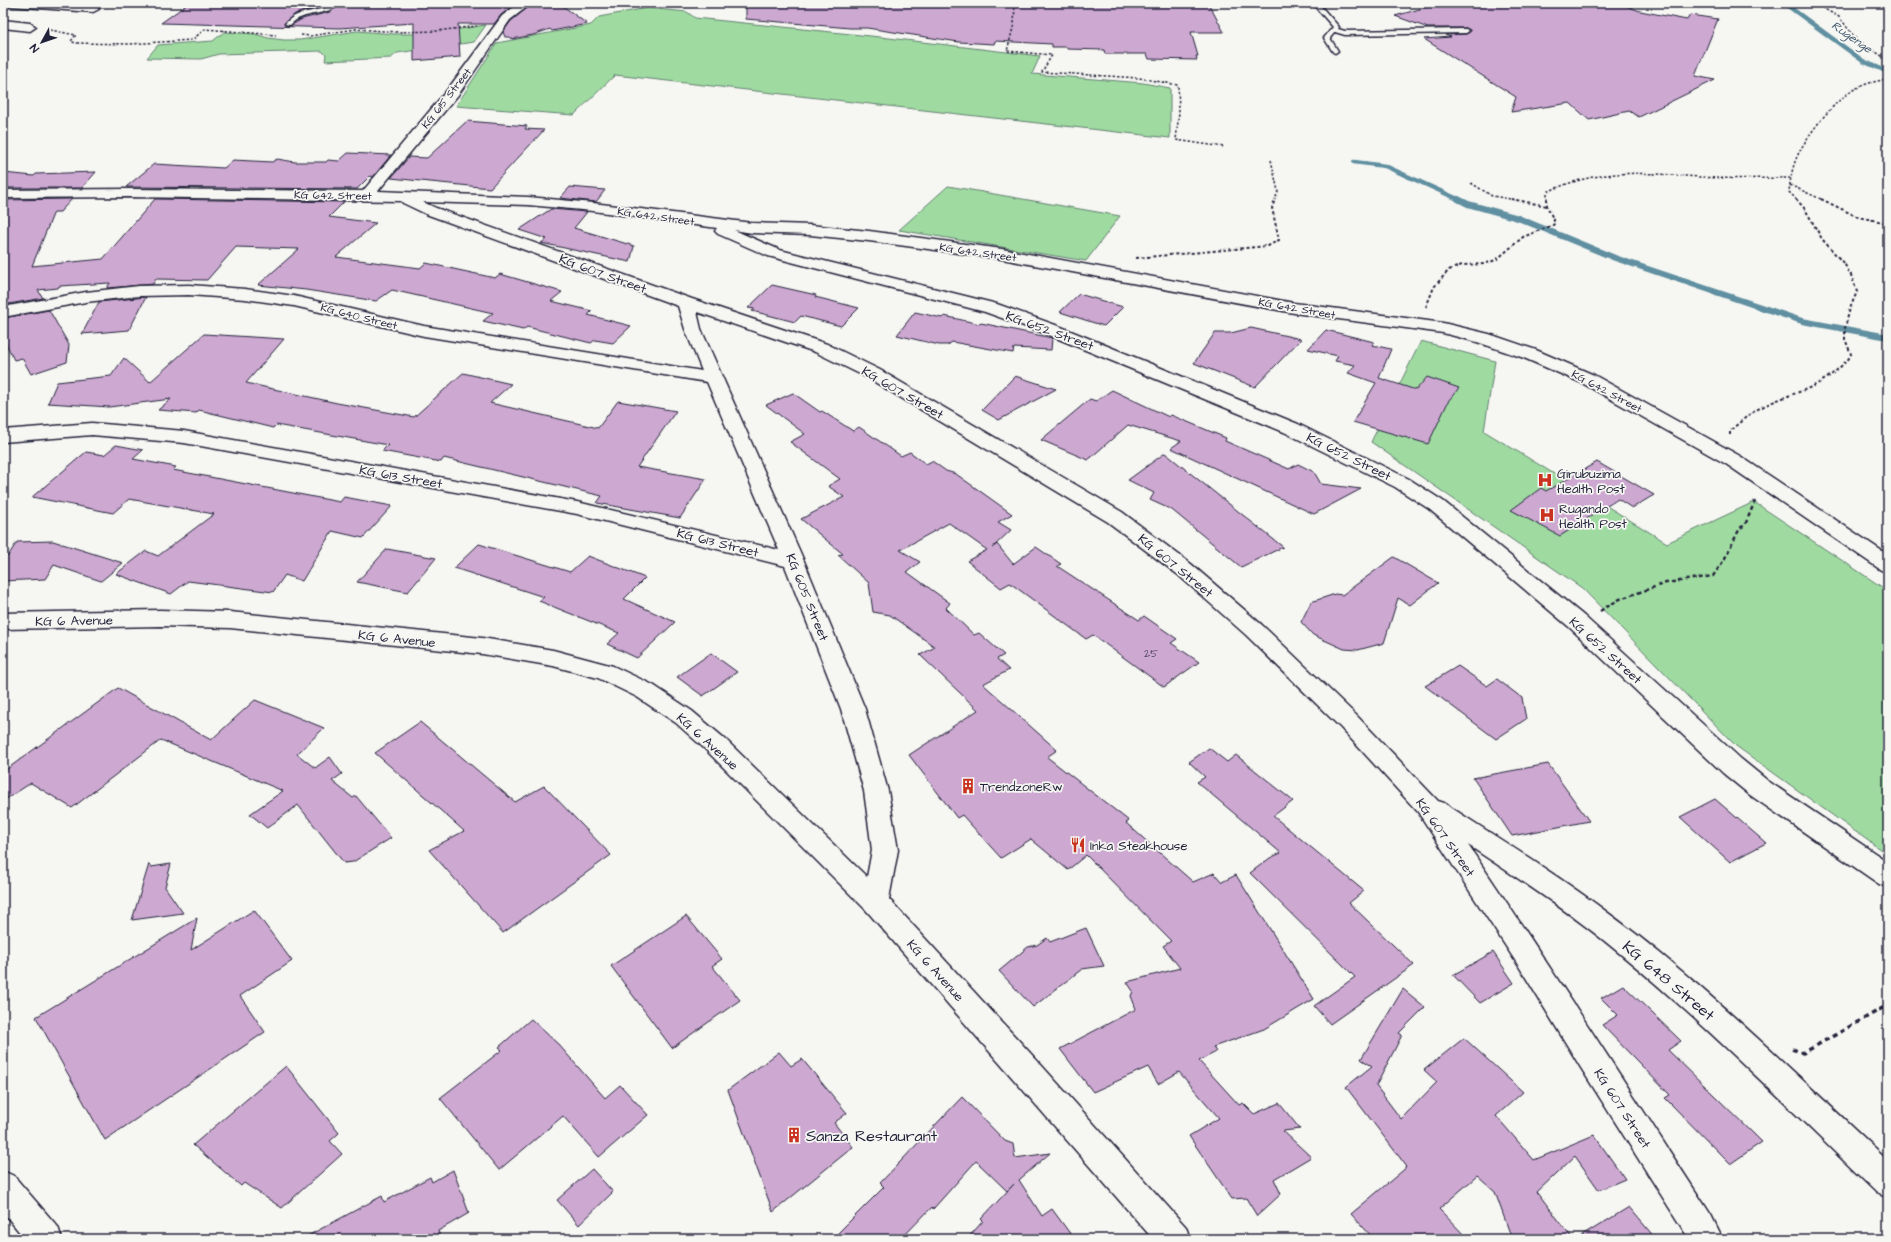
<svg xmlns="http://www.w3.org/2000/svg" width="1891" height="1242" font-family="'Architects Daughter',sans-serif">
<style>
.green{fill:#9fdba1;stroke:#607e6e}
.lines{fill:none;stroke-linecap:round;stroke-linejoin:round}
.stream-far1{stroke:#5f8fa0;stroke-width:4.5}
.stream{stroke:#5f8fa0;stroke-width:6}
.building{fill:#cda8d1;stroke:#22223b}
.lane-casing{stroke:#22223b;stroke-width:3}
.street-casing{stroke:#22223b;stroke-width:3}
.path-far3{stroke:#22223b;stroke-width:1.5;stroke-dasharray:2.5 2;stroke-linecap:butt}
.path-far2{stroke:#22223b;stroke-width:2;stroke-dasharray:3 2.5;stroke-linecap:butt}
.path-far1{stroke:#22223b;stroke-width:2.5;stroke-dasharray:4 3;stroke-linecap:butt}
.path{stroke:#22223b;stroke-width:3.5;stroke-dasharray:5 4;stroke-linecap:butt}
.lane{fill:#f6f6f2;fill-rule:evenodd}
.street{fill:#f6f6f2;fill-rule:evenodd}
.labels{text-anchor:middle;stroke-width:3.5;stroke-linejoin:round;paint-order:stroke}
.far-street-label{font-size:11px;fill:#22223b;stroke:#f6f6f2}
.number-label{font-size:11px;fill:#4d4460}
.far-water-label{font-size:12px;font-style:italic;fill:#40586d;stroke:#f6f6f2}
.street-label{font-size:13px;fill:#22223b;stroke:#f6f6f2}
.poi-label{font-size:13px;fill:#22223b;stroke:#f6f6f2;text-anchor:start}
.near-street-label{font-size:16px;fill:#22223b;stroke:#f6f6f2}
.near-poi-label{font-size:16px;fill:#22223b;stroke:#f6f6f2;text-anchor:start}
</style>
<rect width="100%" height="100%" fill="#f6f6f2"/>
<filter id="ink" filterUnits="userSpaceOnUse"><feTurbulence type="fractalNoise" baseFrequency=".025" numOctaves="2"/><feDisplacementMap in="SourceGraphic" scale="8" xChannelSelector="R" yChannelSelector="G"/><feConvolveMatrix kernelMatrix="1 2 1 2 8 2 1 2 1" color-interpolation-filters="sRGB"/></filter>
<g filter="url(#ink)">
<!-- green -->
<path class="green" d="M 647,8 L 687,12 L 695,18 L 880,37 L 1040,56 L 1032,74 L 1143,83 L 1170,88 L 1170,138 L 615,75 L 574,115 L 456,106 L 497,43 L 591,25 L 599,17 Z
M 486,25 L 474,42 L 397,53 L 391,58 L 325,61 L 326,55 L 322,51 L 219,54 L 201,59 L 147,58 L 158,45 L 213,41 L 224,32 L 255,34 L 268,38 L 284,40 L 300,40 L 357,31 L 394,34 L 428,34 Z
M 948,186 L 1120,216 L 1086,261 L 899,230 Z
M 1421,341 L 1495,361 L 1484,431 L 1667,543 L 1754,502 L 1888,591 L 1888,855 L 1736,746 L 1582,588 L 1371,442 Z"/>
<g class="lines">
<!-- stream-far1 -->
<path class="stream-far1" d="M 1784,3 L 1863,61 L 1888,72
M 1354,162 L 1385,166 L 1460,200"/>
<!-- stream -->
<path class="stream" d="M 1458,199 L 1468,204 L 1518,218 L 1615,258 L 1802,321 L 1888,337"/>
</g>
<!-- building -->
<path class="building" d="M 189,3 L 331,3 L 295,14 L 284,24 L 290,26 L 302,19 L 330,12 L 342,3 L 517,3 L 501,15 L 494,24 L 458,24 L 460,57 L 414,61 L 414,23 L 339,28 L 161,23 Z
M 533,3 L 559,3 L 587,24 L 552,31 L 550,29 L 533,35 L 512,39 L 510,37 L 505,37 L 503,32 L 511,21 Z
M 746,3 L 1208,3 L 1224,32 L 1191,32 L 1198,56 L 1196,56 L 1197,60 L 1149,59 L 1147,54 L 1105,54 L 1104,50 L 1067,49 L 1067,47 L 1052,47 L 1052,44 L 995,41 L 994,44 L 959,42 L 867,28 L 850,28 L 746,19 Z
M 1441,3 L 1618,3 L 1640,11 L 1687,20 L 1690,15 L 1718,19 L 1695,76 L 1715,80 L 1639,117 L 1629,111 L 1589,120 L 1570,103 L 1511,112 L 1516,97 L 1424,39 L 1451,37 L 1445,35 L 1466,34 L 1470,32 L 1470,30 L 1466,28 L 1428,28 L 1395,16 Z
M 467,121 L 527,126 L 525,129 L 544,130 L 490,188 L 391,178 L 409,157 L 427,158 Z
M 348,153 L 391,155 L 373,177 L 370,176 L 357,189 L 126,187 L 154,164 L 224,168 L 233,160 L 272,162 L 277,159 L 295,162 L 326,162 L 328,160 L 339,161 Z
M 96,172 L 82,188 L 3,188 L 3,173 L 34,176 L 36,174 Z
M 570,187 L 605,190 L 596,202 L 560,198 Z
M 72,199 L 60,212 L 54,212 L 32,266 L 103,259 L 155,199 L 344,202 L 329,217 L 376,223 L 336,257 L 420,268 L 426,263 L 495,278 L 500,274 L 562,292 L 551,301 L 592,311 L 588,315 L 631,326 L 613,343 L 595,340 L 591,343 L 527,327 L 523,330 L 483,321 L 493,313 L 392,290 L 376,301 L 306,290 L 258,285 L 299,249 L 236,247 L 207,280 L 156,279 L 153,284 L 107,288 L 110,283 L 59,286 L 58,288 L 38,290 L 43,298 L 3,305 L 3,200 Z
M 551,209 L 587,212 L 574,228 L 634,246 L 630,262 L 541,243 L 547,239 L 519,230 Z
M 772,285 L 816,295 L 815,297 L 859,308 L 841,326 L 801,316 L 795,322 L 752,311 L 755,309 L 748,308 Z
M 1079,294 L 1123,307 L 1104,326 L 1060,312 Z
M 146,297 L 129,330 L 82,334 L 99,302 Z
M 49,310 L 69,345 L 67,362 L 31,374 L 22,358 L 14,360 L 3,337 L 3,318 Z
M 915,312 L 942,318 L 944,316 L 980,324 L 981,323 L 1052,338 L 1051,350 L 1014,348 L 1013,353 L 952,342 L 948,345 L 939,345 L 897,335 Z
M 1251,328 L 1301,339 L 1255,387 L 1194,363 L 1215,333 L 1231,333 Z
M 1326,330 L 1374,342 L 1372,345 L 1391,349 L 1379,378 L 1416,390 L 1427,377 L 1459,388 L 1449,400 L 1428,444 L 1353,422 L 1376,383 L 1348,373 L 1355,365 L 1335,361 L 1338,356 L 1308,349 Z
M 204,334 L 284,339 L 246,383 L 337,403 L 414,417 L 463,373 L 511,384 L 490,403 L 598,428 L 618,401 L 676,411 L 637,467 L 706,479 L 680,518 L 597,503 L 602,496 L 444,458 L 441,462 L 382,451 L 388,445 L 276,425 L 273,428 L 199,410 L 196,413 L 158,410 L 171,399 L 109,407 L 48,403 L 57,382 L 111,376 L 124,358 L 150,382 Z
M 1015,376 L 1056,389 L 999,420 L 982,410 Z
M 1112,390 L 1169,417 L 1171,415 L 1226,438 L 1225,441 L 1289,469 L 1298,464 L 1314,472 L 1321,484 L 1361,489 L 1314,514 L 1171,448 L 1181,441 L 1128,425 L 1088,460 L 1041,440 L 1090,399 L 1096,401 Z
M 793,393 L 820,412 L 822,411 L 853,431 L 859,427 L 901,456 L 910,452 L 926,464 L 932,461 L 946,471 L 956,474 L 1012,514 L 998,522 L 1011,530 L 992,548 L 997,544 L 1013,564 L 1036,547 L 1061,564 L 1057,566 L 1139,620 L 1144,616 L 1177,639 L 1171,643 L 1199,662 L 1164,687 L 1093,635 L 1086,639 L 1010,583 L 1001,588 L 967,561 L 987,550 L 949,523 L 900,550 L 920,562 L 907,572 L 950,603 L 946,608 L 974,635 L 979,633 L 1004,655 L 997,659 L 1009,670 L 983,684 L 1057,750 L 1047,757 L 1129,821 L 1126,823 L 1193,882 L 1214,873 L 1222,882 L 1236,875 L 1314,999 L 1264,1029 L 1213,1047 L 1216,1052 L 1199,1061 L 1239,1105 L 1243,1103 L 1254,1114 L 1279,1103 L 1300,1129 L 1283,1131 L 1311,1157 L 1274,1179 L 1281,1194 L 1257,1216 L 1246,1198 L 1232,1199 L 1189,1136 L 1219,1118 L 1179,1072 L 1158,1084 L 1148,1067 L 1093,1092 L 1060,1049 L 1136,1009 L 1131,996 L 1133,991 L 1127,982 L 1180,968 L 1163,946 L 1171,941 L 1086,855 L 1068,870 L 1031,839 L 1001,858 L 962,815 L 957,818 L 909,755 L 978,710 L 920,655 L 935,647 L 890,615 L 873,612 L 869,583 L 838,555 L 843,554 L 801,519 L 844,497 L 828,486 L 840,479 L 790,442 L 805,434 L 766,405 Z
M 116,445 L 143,450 L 133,459 L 176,467 L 173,470 L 340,502 L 344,497 L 392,506 L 363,538 L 332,531 L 302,581 L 285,575 L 273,592 L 188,581 L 171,594 L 116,574 L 146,551 L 158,556 L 214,514 L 129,499 L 113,513 L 32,497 L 86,452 L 104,455 Z
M 1165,453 L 1283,547 L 1241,567 L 1172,510 L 1150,500 L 1154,493 L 1128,480 Z
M 1597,462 L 1654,495 L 1632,508 L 1618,499 L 1560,536 L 1511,510 L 1541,488 L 1546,491 Z
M 53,541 L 123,563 L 101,581 L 54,565 L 45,579 L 3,581 L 3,556 L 8,556 L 17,542 Z
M 479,544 L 570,572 L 588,556 L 645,578 L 624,599 L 675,622 L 637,658 L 607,644 L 619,633 L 539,601 L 544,597 L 454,568 Z
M 387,549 L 436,558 L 408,592 L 357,582 Z
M 1394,557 L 1438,583 L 1410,605 L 1398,598 L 1384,643 L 1358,650 L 1344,649 L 1313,635 L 1301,622 L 1311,602 L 1335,594 L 1342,595 Z
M 711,653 L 737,672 L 703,696 L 677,677 Z
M 1458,666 L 1487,686 L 1497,679 L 1522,698 L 1526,719 L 1496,739 L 1425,686 Z
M 118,688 L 211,740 L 255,700 L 324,728 L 297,754 L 315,768 L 330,757 L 342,774 L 332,781 L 353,798 L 356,796 L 391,838 L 353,862 L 344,863 L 298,805 L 267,828 L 250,814 L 283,791 L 161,740 L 72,808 L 31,783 L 3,801 L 3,772 Z
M 420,722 L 515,802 L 544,786 L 611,855 L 503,933 L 429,850 L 464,831 L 375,753 Z
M 1209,748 L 1227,762 L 1236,755 L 1293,801 L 1273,816 L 1364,891 L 1349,903 L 1414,965 L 1330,1024 L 1314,1006 L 1355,977 L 1250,873 L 1270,858 L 1281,853 L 1197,782 L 1205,777 L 1189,762 Z
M 1548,764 L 1589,821 L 1512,836 L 1473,778 Z
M 1715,799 L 1766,843 L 1730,862 L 1680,817 Z
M 149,864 L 151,867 L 171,864 L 165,887 L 183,913 L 132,920 Z
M 254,910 L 292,961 L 240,996 L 265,1032 L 105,1140 L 36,1017 L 197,918 L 191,950 Z
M 686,916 L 722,959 L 712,966 L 740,1000 L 672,1048 L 611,966 Z
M 1086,928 L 1104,966 L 1082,969 L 1033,1007 L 999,971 L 1028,947 L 1037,945 L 1047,938 L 1050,942 Z
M 1493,952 L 1514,983 L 1480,1003 L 1453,975 Z
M 1623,985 L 1681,1041 L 1668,1050 L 1762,1142 L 1730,1164 L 1665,1098 L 1670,1095 L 1602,1025 L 1618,1015 L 1601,998 Z
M 1403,989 L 1425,1007 L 1399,1033 L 1402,1035 L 1376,1086 L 1401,1119 L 1437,1082 L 1424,1070 L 1464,1038 L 1523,1092 L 1496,1116 L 1534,1160 L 1594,1135 L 1625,1179 L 1599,1190 L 1575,1156 L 1537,1192 L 1573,1239 L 1512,1239 L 1495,1192 L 1477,1176 L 1439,1209 L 1468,1239 L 1374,1239 L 1351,1214 L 1407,1167 L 1346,1087 L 1372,1066 L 1361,1059 Z
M 531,1019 L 559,1045 L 605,1098 L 620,1085 L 648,1115 L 599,1157 L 563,1116 L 499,1170 L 440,1098 L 502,1050 L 499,1047 Z
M 779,1052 L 791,1066 L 802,1059 L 847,1113 L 834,1123 L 853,1147 L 773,1212 L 728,1090 Z
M 286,1066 L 339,1133 L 330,1141 L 342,1154 L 282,1208 L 244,1183 L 241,1186 L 193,1145 Z
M 962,1097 L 1005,1141 L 1013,1144 L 1015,1158 L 1050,1153 L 1019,1180 L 1042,1216 L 1052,1209 L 1074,1239 L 967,1239 L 983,1221 L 981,1219 L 1014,1184 L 1007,1191 L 976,1161 L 933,1209 L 932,1207 L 901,1239 L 832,1239 L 884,1187 L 880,1183 Z
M 592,1169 L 613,1192 L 579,1225 L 557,1200 Z
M 453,1170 L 469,1213 L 438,1231 L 441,1239 L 302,1239 L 382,1196 L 384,1202 L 430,1177 L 432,1182 Z
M 1629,1207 L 1656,1239 L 1577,1239 Z"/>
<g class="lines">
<!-- lane casing -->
<g class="lane-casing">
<path id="lane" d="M 334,3 L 341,3 C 327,17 304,10 290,25 L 285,24 C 298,8 319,14 334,3 Z
M 1312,3 L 1318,3 L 1339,27 L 1338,29 L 1345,31 L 1466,29 L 1469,31 L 1466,33 L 1345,35 L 1335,32 L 1330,38 L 1338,51 L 1335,53 L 1333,52 L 1324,38 L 1333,27 Z"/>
</g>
<!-- street casing -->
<g class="street-casing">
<path id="street" d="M 4,3 C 18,3 93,1 99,9 L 93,12 L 10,6 Z
M 519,3 L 532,3 L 510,20 L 458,95 L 378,191 L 528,197 L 593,203 L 752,223 L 810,225 L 869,231 L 1002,249 L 1294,303 L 1443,323 L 1489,334 L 1536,350 L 1594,375 L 1740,456 L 1888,555 L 1888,572 L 1881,570 L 1726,464 L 1582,383 L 1524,358 L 1477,342 L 1443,333 L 1294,313 L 1002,259 L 869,241 L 810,235 L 752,233 L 734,230 L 780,250 L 997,304 L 1061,327 L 1298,424 L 1409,479 L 1443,501 L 1584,616 L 1741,759 L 1768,781 L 1888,862 L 1888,887 L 1879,884 L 1750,795 L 1723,773 L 1568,626 L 1429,509 L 1395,487 L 1284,432 L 1049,335 L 985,312 L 768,256 L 718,234 L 715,231 L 717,228 L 593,211 L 528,205 L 423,202 L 436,208 L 692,299 L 827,344 L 880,370 L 1122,512 L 1191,564 L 1262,625 L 1357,716 L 1438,801 L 1444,803 C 1509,845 1575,886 1636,934 C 1725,1004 1806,1084 1888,1160 L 1888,1198 L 1877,1193 C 1792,1111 1709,1027 1618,952 C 1571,913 1519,879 1468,845 C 1551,967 1630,1091 1711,1215 L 1723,1239 L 1689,1239 L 1581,1068 L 1520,968 L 1418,812 L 1341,728 L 1246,635 L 1177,574 L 1108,522 L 868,378 L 815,352 L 697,312 L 701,329 L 804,561 L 865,709 L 888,791 L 898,850 L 889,899 L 1043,1067 L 1186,1227 L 1190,1239 L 1153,1239 L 866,910 L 706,750 L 676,723 L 637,697 L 598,678 L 553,666 L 482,654 L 230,628 L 160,626 L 3,629 L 3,613 L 160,610 L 230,612 L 482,638 L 553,650 L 613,666 L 653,685 L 692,711 L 724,738 L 867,877 L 872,850 L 864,791 L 841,709 L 785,566 L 577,514 L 184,443 L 92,435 L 3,442 L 3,430 L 92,423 L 184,431 L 577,502 L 779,550 L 707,382 L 424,336 L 294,306 L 245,299 L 189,295 L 139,296 L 86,302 L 3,317 L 3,307 L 86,292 L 139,286 L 189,285 L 245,289 L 294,296 L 424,326 L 702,371 L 685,329 L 678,306 L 426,214 L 403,203 L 401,201 L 128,197 L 3,198 L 3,190 L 128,189 L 363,191 L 448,89 L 502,16 Z
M 3,20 L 30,23 L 36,27 L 30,31 L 3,28 Z
M 3,1171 L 14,1176 L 58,1227 L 62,1239 L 25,1239 L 3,1212 Z"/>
</g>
<!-- path-far3 -->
<path class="path-far3" d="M 1015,3 L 1014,24 L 1007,51 L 1052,55 L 1042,72 L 1139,78 L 1178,85 L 1179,112 L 1176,140 L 1224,147
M 1814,3 L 1839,17 L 1856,39 L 1888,60
M 50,30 L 76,35 L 71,41 L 75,43 L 130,44 L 192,40 L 205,29 L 276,35
M 301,35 L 310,36 L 356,29 L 399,32 L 437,31 L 477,26
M 1271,160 L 1278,191 L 1275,200
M 1471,183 L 1492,196 L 1517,200
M 1790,185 L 1823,200
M 1547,200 L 1547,192 C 1608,164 1653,175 1717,178 C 1741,179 1766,178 1790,178
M 1797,200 L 1789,192 C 1790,181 1792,169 1796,159 C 1805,137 1833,102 1853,90 C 1863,84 1876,81 1888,79"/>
<!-- path-far2 -->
<path class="path-far2" d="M 1511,199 L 1547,206
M 1821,199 L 1858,217 L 1888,223
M 1136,258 L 1268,246 L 1279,240 L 1272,208 L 1275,199
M 1426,307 L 1434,287 L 1449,270 L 1462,265 L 1484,264 L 1496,260 L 1523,237 L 1553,225 L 1555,223 L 1547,206 L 1547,199
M 1730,435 L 1730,431 C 1740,422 1750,413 1762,407 C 1791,392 1814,392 1839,368 C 1844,363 1849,360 1851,354 L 1845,339 L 1845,328 L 1850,308 L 1857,292 L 1851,275 L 1845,265 L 1822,239 L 1805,209 L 1796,199"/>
<!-- path-far1 -->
<path class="path-far1" d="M 1600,611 L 1620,599 L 1666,583 L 1713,576 L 1724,560 L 1740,528 L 1745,525 L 1755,501"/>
<!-- path -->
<path class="path" d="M 1792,1049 L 1803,1053 L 1888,1005"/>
<!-- lane -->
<use href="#lane" class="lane"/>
<!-- street -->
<use href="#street" class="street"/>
</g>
</g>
<!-- icons -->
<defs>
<g id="hospital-bare" transform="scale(1.2)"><path d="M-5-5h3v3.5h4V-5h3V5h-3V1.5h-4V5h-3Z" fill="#c8321e" stroke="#f6f6f2" stroke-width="2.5" paint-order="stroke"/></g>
<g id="building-bare" transform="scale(1.2)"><path d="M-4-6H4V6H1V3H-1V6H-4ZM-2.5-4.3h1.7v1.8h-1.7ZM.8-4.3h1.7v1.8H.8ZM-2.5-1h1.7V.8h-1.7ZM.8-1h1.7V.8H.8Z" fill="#c8321e" stroke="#f6f6f2" stroke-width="2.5" paint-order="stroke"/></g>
<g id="restaurant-bare" transform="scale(1.2)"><path d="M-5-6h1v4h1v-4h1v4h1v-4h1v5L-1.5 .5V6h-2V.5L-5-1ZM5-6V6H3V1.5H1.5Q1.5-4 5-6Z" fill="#c8321e" stroke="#f6f6f2" stroke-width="2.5" paint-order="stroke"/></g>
</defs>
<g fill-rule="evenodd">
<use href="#hospital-bare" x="1545" y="480"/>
<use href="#hospital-bare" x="1547" y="515"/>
<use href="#building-bare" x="968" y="786"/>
<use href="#restaurant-bare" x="1078" y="845"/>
<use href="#building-bare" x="794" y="1135"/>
</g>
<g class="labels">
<!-- far-street labels -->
<g class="far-street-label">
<text transform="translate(446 98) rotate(-52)" y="4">KG 615 Street</text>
<text transform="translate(333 195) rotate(1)" y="4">KG 642 Street</text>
<text transform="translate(656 216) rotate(8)" y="4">KG 642 Street</text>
<text transform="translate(978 252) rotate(8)" y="4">KG 642 Street</text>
<text transform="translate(1297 308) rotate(10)" y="4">KG 642 Street</text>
<text transform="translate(359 316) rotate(14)" y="4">KG 640 Street</text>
<text transform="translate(1607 391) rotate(28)" y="4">KG 642 Street</text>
</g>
<!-- number labels -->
<g class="number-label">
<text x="1151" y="657">25</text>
</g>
<!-- far-water labels -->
<g class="far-water-label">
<text transform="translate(1852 37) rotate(35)" y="4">Rugenge</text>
</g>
<!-- street labels -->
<g class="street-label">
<text transform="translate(603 273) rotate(20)" y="5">KG 607 Street</text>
<text transform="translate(1050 330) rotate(20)" y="5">KG 652 Street</text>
<text transform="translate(903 392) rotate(30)" y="5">KG 607 Street</text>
<text transform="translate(1349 456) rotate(26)" y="5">KG 652 Street</text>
<text transform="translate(401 476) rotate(10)" y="5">KG 613 Street</text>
<text transform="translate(718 542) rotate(14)" y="5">KG 613 Street</text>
<text transform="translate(1176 565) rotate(39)" y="5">KG 607 Street</text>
<text transform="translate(808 597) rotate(68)" y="5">KG 605 Street</text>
<text transform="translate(74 620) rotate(-1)" y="5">KG 6 Avenue</text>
<text transform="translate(397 638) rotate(6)" y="5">KG 6 Avenue</text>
<text transform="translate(1606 650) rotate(42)" y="5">KG 652 Street</text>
<text transform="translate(708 741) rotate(42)" y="5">KG 6 Avenue</text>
<text transform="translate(1446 837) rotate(55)" y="5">KG 607 Street</text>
<text transform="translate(936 970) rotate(48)" y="5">KG 6 Avenue</text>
<text transform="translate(1623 1108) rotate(57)" y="5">KG 607 Street</text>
</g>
<!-- poi labels -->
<g class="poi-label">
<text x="1557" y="478">Girubuzima<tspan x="1557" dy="15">Health Post</tspan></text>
<text x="1559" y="513">Rugando<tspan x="1559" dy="15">Health Post</tspan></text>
<text x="980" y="791">TrendzoneRw</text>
<text x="1090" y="850">Inka Steakhouse</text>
</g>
<!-- near-street labels -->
<g class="near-street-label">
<text transform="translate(1669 980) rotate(40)" y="6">KG 648 Street</text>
</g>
<!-- near-poi labels -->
<g class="near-poi-label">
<text x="806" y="1141">Sanza Restaurant</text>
</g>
</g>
<!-- margin -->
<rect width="1891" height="1242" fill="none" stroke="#f6f6f2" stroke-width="16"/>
<rect x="8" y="8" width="1875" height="1226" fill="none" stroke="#22223b" stroke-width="1.5" filter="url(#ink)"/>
<!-- north arrow -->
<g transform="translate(42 42) rotate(230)" stroke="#f6f6f2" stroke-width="3" paint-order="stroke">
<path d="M0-3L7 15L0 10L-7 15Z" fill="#22223b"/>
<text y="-6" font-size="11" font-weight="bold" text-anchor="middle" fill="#22223b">N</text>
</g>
</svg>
